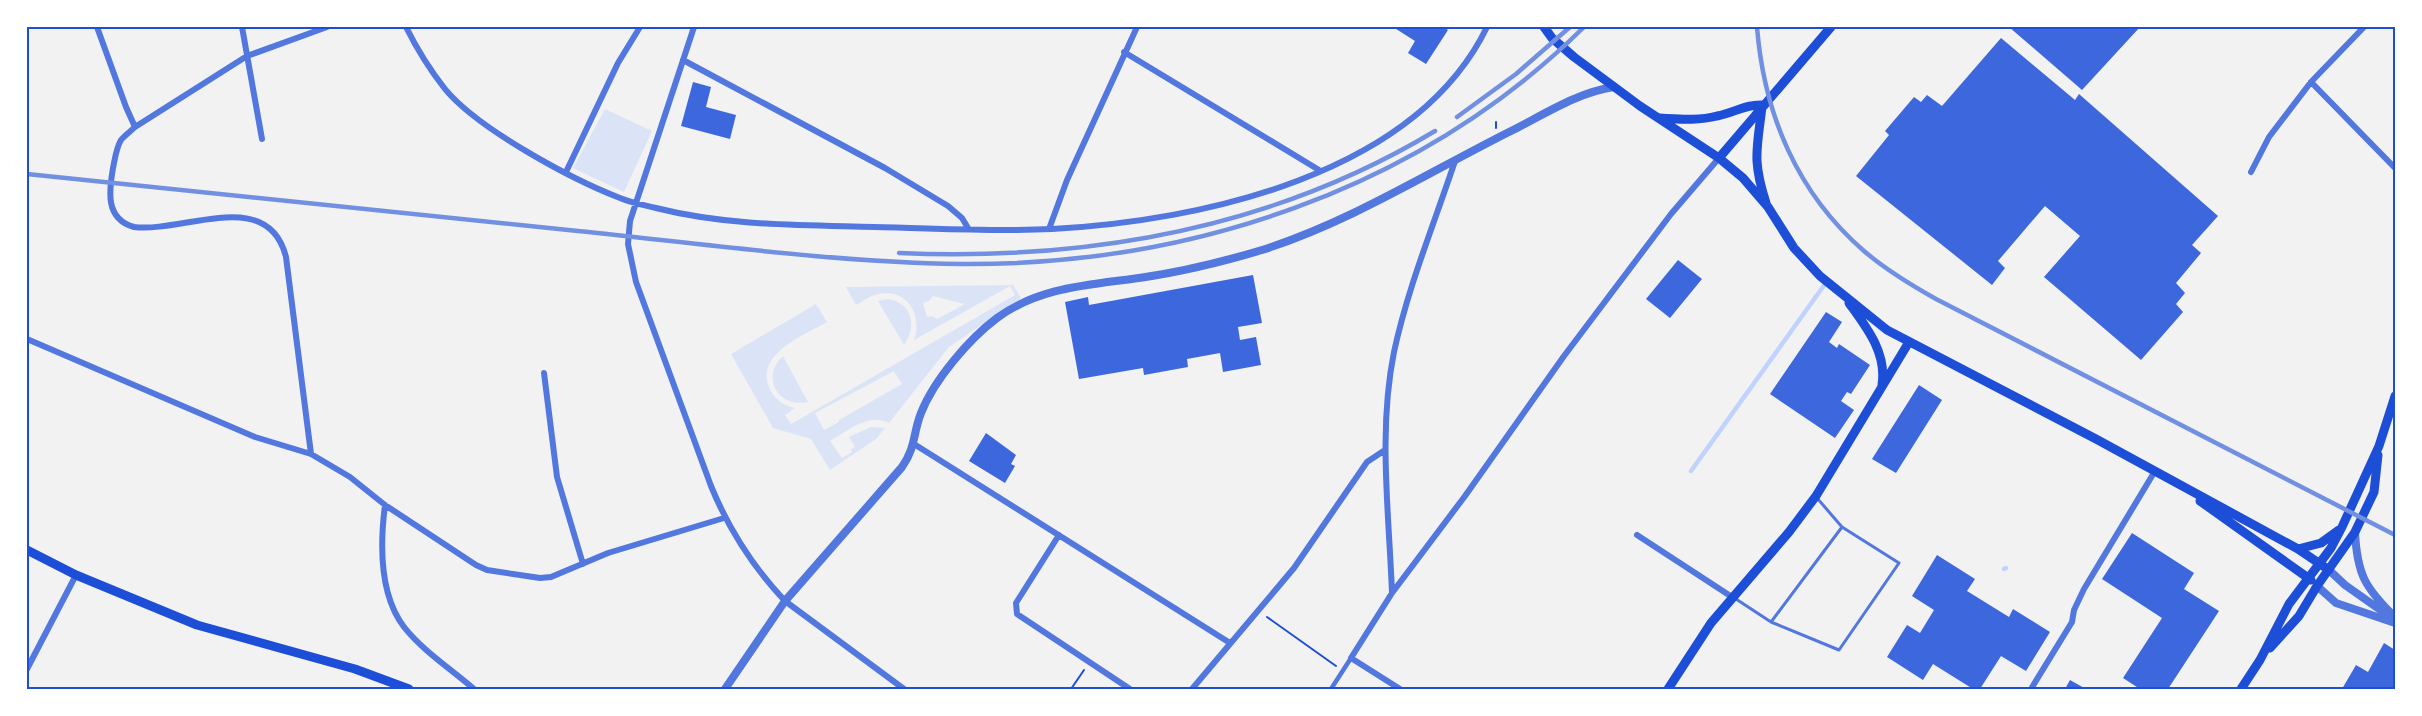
<svg xmlns="http://www.w3.org/2000/svg" width="2422" height="716" font-family="'Source Sans 3',sans-serif">
<style>
.green{fill:#dbe4f7;fill-rule:evenodd}
.lines{fill:none;stroke-linecap:round;stroke-linejoin:round}
.stream{stroke:#bfd3fe;stroke-width:4.5}
.building{fill:#3d67dc}
.path{stroke:#1d4ed8;stroke-width:2}
.service{stroke:#5277de;stroke-width:3}
.pedestrian{stroke:#5277de;stroke-width:4.5}
.minor{stroke:#5277de;stroke-width:6}
.tertiary{stroke:#5277de;stroke-width:8}
.secondary{stroke:#1d4ed8;stroke-width:9}
.rail{stroke:#7290e2;stroke-width:4.5}
.neatline{fill:none;stroke:#1d4ed8;stroke-width:2}
</style>
<rect width="100%" height="100%" fill="#f2f2f2"/>
<!-- green -->
<path class="green" d="M 605,109 L 652,131 L 624,192 L 573,168 Z
M 1013,285 L 1021,298 L 949,347 L 889,423 C 869,412 847,431 830,441 L 842,458 L 852,452 L 851,449 L 855,447 L 849,437 L 871,427 L 885,428 L 876,439 L 830,470 L 811,439 L 773,428 L 731,354 L 816,304 L 827,322 C 804,335 753,355 770,389 C 775,400 785,406 795,408 L 785,415 L 791,424 L 1015,295 L 1010,286 L 914,340 C 923,316 907,287 878,294 C 870,296 863,301 856,305 L 846,287 ZM 933,296 L 965,304 L 937,319 L 932,316 L 927,317 L 923,303 L 929,301 ZM 894,371 L 902,384 L 839,420 L 839,422 L 824,430 L 815,413 Z
M 888,299 C 913,303 917,327 904,345 L 878,301 Z
M 783,356 L 808,402 C 778,408 760,377 783,356 Z"/>
<g class="lines">
<!-- stream -->
<path class="stream" d="M 1691,471 L 1825,284
M 2004,569 L 2006,568"/>
</g>
<!-- building -->
<path class="building" d="M 1393,27 L 1443,27 L 1448,30 L 1426,64 L 1408,53 L 1415,41 Z
M 2009,27 L 2140,27 L 2082,90 Z
M 2001,38 L 2075,100 L 2079,94 L 2218,216 L 2192,245 L 2201,253 L 2176,283 L 2185,293 L 2176,304 L 2183,312 L 2141,360 L 2044,277 L 2080,236 L 2045,206 L 1998,261 L 2005,268 L 1992,285 L 1856,176 L 1889,135 L 1885,131 L 1914,97 L 1921,102 L 1927,95 L 1942,106 Z
M 693,82 L 711,87 L 706,107 L 736,115 L 730,139 L 681,126 Z
M 1678,260 L 1702,279 L 1670,318 L 1646,299 Z
M 1253,275 L 1262,323 L 1238,327 L 1240,340 L 1256,337 L 1261,365 L 1223,372 L 1220,353 L 1187,359 L 1188,367 L 1144,375 L 1143,368 L 1079,379 L 1065,302 L 1088,297 L 1089,305 Z
M 1826,312 L 1842,322 L 1829,342 L 1837,348 L 1839,344 L 1870,365 L 1851,394 L 1847,392 L 1841,401 L 1854,410 L 1835,438 L 1770,394 Z
M 1919,385 L 1942,400 L 1896,473 L 1872,459 Z
M 986,433 L 1016,455 L 1011,464 L 1015,466 L 1005,483 L 969,461 Z
M 2132,533 L 2194,573 L 2184,589 L 2219,611 L 2168,689 L 2140,689 L 2123,678 L 2162,618 L 2102,579 Z
M 1937,555 L 1975,579 L 1967,591 L 2009,617 L 2013,609 L 2050,632 L 2026,671 L 2001,656 L 1980,689 L 1973,689 L 1933,664 L 1923,680 L 1887,657 L 1907,625 L 1920,633 L 1934,610 L 1912,596 Z
M 2384,643 L 2395,650 L 2395,689 L 2342,689 L 2356,665 L 2368,672 Z
M 2070,680 L 2086,689 L 2065,689 Z"/>
<g class="lines">
<!-- path -->
<path class="path" d="M 1496,128 L 1496,122
M 1267,617 L 1336,666
M 1071,689 L 1084,670"/>
<!-- service -->
<path class="service" d="M 1736,599 L 1771,622 L 1839,650 L 1899,563 L 1842,527 L 1817,498
M 1771,622 L 1842,527"/>
<!-- pedestrian -->
<path class="pedestrian" d="M 1331,689 L 1351,658"/>
<!-- minor -->
<path class="minor" d="M 97,27 L 126,107 L 135,127
M 242,27 L 262,139
M 406,27 C 417,49 430,70 445,89 C 478,129 571,179 620,198 C 632,203 644,205 656,208 C 727,226 801,225 874,227 C 933,228 993,232 1052,229 C 1201,221 1415,175 1487,27
M 694,27 L 630,221 L 628,244 L 636,282 L 711,486 C 729,530 752,566 785,601 L 904,689
M 1124,52 L 1319,170
M 683,60 L 885,168 L 948,206 L 962,218 L 968,228
M 2311,82 L 2395,168
M 566,172 L 618,63 L 640,27
M 2251,172 L 2269,137 L 2311,82 L 2364,27
M 1049,229 L 1067,180 L 1137,27
M 27,339 L 255,437 L 311,454 L 350,477 L 385,505 L 476,565 L 487,570 L 540,578 L 551,577 L 608,553 L 724,518
M 544,373 L 557,477 L 583,564
M 914,444 L 1230,643
M 311,454 L 286,257 C 268,186 184,233 134,227 C 105,219 109,191 113,168 C 115,159 116,148 121,140 C 125,135 131,131 135,127 L 247,56 L 327,27
M 385,505 C 380,544 379,594 404,627 C 423,651 451,669 474,689
M 1059,535 L 1016,603 L 1017,614 L 1130,689
M 1637,535 L 1732,597
M 1392,593 C 1389,513 1378,431 1394,352 C 1408,287 1434,224 1455,161
M 27,669 L 76,575
M 1192,689 L 1294,568 L 1367,462 L 1385,450
M 1400,689 L 1351,658 L 1392,593 L 1465,496 L 1564,356 L 1671,214 L 1719,158
M 2031,689 L 2072,622 L 2074,610 L 2084,589 L 2155,471"/>
<!-- tertiary -->
<path class="tertiary" d="M 2355,532 C 2357,574 2365,588 2395,617
M 2329,570 L 2345,585 L 2389,616
M 2317,586 L 2336,603 L 2395,623
M 725,689 L 785,601 L 902,467 C 916,447 913,433 921,413 C 934,380 969,339 997,318 C 1039,287 1089,285 1139,278 C 1181,272 1222,262 1262,250 C 1350,222 1429,172 1511,131 C 1543,115 1578,92 1614,87"/>
<!-- secondary -->
<path class="secondary" d="M 1544,27 L 1552,38 L 1574,57 L 1640,106 L 1719,158 L 1743,178 L 1768,207 L 1794,248 L 1820,276 L 1887,330 L 2096,439 L 2298,549 L 2329,570
M 1762,107 C 1757,149 1752,160 1766,203
M 1660,118 C 1679,119 1698,121 1717,116 C 1734,113 1745,104 1763,105
M 1719,158 L 1831,27
M 1849,303 C 1867,328 1887,353 1882,385
M 2200,501 L 2311,580
M 2298,549 L 2321,543 L 2339,530
M 27,550 L 76,575 L 197,625 L 355,669 L 409,689
M 2270,648 L 2299,616 L 2317,586 L 2355,532 L 2374,492 L 2378,455
M 1668,689 L 1711,623 L 1789,532 L 1816,496 L 1909,342
M 2241,689 L 2260,660 L 2289,604 L 2331,548 L 2342,527 L 2379,446 L 2395,396"/>
<!-- rail -->
<path class="rail" d="M 1757,27 C 1764,114 1797,193 1864,251 C 1886,270 1911,285 1936,299 L 2395,535
M 1457,117 L 1516,74 L 1570,27
M 27,174 C 211,193 395,212 578,231 C 705,244 832,262 960,264 C 1189,266 1419,190 1584,27
M 899,253 C 1086,261 1272,229 1435,131"/>
</g>
<!-- border -->
<rect width="2422" height="716" fill="none" stroke="#ffffff" stroke-width="57"/>
<rect x="28" y="28" width="2366" height="660" class="neatline"/>
</svg>
